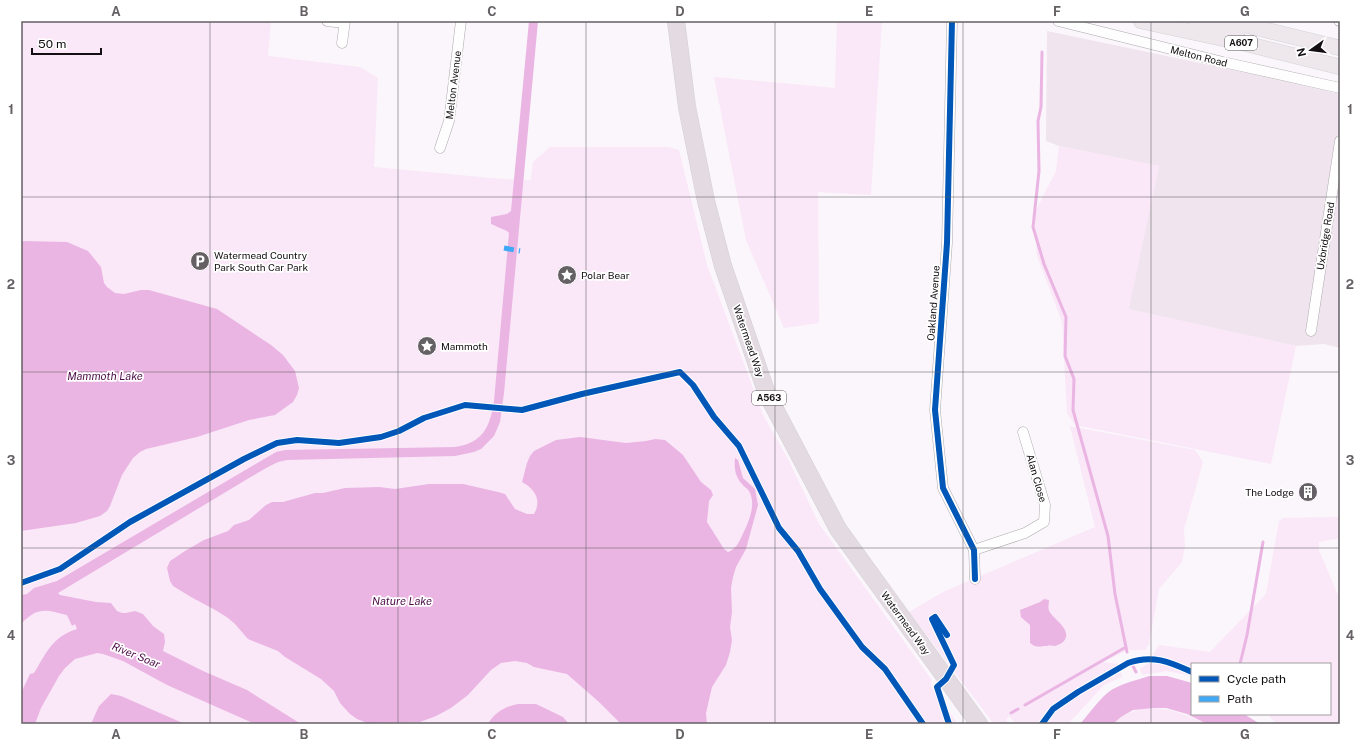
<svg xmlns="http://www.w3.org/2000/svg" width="1361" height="745" font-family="'Public Sans',sans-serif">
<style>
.built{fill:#f0e4ee}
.green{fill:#fae7f8;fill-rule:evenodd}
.water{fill:#eab5e3}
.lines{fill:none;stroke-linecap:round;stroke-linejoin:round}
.stream{stroke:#eab5e3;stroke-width:3}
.street-casing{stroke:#adaaad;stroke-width:11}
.primary-casing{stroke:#d3d1d3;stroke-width:16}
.highway-casing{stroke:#d3d1d3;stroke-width:18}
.street{stroke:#fefefe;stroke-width:10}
.primary{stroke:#eee8ed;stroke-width:15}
.highway{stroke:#e3dae2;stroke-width:17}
.quiet{stroke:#3fa9f5;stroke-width:5;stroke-dasharray:10 5;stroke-linecap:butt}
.cycleway-casing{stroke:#fff;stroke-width:8}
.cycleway{stroke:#0057b8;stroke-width:6}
.grid{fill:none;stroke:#646064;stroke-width:1;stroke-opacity:0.55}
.labels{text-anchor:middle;stroke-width:3.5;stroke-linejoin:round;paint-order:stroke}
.shield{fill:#fff;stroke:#5a5759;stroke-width:1}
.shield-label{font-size:9px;font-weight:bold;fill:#130f12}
.street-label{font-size:10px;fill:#130f12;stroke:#fff}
.poi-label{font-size:10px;fill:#130f12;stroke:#fff;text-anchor:start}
.water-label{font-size:11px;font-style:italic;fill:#4e0d4a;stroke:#fff}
.neatline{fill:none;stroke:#646064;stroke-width:1.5}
.grid-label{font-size:13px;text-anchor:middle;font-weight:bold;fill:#646064}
</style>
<rect width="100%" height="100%" fill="#fbf6fb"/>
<!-- built -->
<path class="built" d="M 1047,31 L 1224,68 L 1340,94 L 1340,348 L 1324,344 L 1296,346 L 1128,309 L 1159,166 L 1059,146 L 1046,141 Z"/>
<!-- green -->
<path class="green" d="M 21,21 L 271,21 L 268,56 L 360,67 L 378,78 L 374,167 L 502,179 L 531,180 L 533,162 L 550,147 L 668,147 L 679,150 L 707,265 L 763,415 L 788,459 L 819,524 L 931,679 L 931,687 L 958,724 L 21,724 Z
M 837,21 L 882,21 L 871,195 L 818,192 L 819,323 L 784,328 L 746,240 L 714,77 L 835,88 Z
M 1059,146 L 1159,166 L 1129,309 L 1296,346 L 1271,464 L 1075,425 L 1067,413 L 1062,322 L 1037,256 L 1034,214 L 1056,171 Z
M 1070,426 L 1195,450 L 1203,462 L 1184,529 L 1185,546 L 1182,562 L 1159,589 L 1149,644 L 1145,650 L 1128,650 L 1103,662 L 1118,664 L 1122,677 L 1104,685 L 1068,724 L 1016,724 L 1009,716 L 1006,720 L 1009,724 L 994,724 L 909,612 L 943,592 L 1095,527 ZM 1049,600 L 1049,609 L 1052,614 L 1058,646 C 1054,646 1050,645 1047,646 C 1038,647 1038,650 1030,643 L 1030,625 L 1020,610 L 1040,602 Z
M 1340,517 L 1340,538 L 1319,542 L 1319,550 L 1340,600 L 1340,724 L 1276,724 L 1268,714 L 1330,714 L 1330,664 L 1192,664 L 1192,676 L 1167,671 L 1142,675 L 1140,669 L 1147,664 L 1159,645 L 1210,652 L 1266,594 L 1279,521 L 1283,518 Z
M 1143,708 C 1167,707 1186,714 1207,724 L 1113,724 C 1122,716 1131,711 1143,708 Z"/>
<!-- water -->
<path class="water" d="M 529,21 L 538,21 L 504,393 L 500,422 L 494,436 L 481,449 L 474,452 L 455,456 L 287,460 L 278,462 L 268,467 L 249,478 L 58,593 L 60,595 L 96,602 L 111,603 L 117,611 L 122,613 L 126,613 L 135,611 L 143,614 L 153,626 L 164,634 L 165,642 L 163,651 L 203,671 L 247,690 L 301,724 L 255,724 L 167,685 L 123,661 L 103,654 L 97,653 L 75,659 L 65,668 L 59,676 L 41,708 L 35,724 L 21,724 L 21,693 L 30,674 L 34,673 C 47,652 52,637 77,629 L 75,624 L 72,626 L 67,615 C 46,610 38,606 21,624 L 21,595 L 27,594 L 34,588 L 57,581 L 276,452 L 285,450 L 455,447 C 483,443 490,427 494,401 L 509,233 L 507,231 L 491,224 L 491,217 L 507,214 L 511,211 Z
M 21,241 L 67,242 L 88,251 L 101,267 L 104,283 L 107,287 L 115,293 L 124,294 L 141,290 L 149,290 L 217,309 L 271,345 L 283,355 L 295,371 L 299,388 L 297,395 L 293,402 L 275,415 L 249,420 L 197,437 L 146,449 L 140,452 L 133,458 L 122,475 L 110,506 L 107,511 L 100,516 L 76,523 L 21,531 Z
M 580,437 L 626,443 L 646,441 L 655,439 L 665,440 L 683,455 L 701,482 L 711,490 L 713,495 L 709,501 L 707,522 L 724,549 L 728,552 C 736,549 739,542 742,536 C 748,523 757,505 749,491 C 747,488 744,487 742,484 C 735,476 734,468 735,458 L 738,460 L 743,478 L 755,489 L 758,505 L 746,549 L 736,567 L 733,577 L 731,588 L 732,612 L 730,627 L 732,640 L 730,652 L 726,665 L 712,687 L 706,713 L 707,724 L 621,724 L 599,702 L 567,674 L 534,667 L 527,663 L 515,661 L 501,663 L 491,670 L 468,695 L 451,708 L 436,716 L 420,722 L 367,723 L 357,719 L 350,714 L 340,703 L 334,691 L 321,679 L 285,657 L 278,651 L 248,639 L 235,624 L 228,618 L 217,611 L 191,597 L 173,586 L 170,581 L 167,568 L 170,561 L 185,551 L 204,540 L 228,531 L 234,525 L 249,520 L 266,505 L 272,502 L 283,502 L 315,493 L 323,493 L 345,488 L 379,487 L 395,489 L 429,484 L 463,484 L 498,492 L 505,494 L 515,509 L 527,514 L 534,514 C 542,500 535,489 522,482 L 527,463 L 530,456 L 534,451 L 556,440 Z
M 1044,599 L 1049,600 C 1049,603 1048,607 1049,610 C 1052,619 1073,629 1064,641 C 1062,643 1058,645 1056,646 C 1053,646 1050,645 1047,646 C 1039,646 1037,649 1030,643 L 1030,625 L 1021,617 L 1020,610 L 1040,602 Z
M 1149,676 L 1167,676 L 1192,683 L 1192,714 L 1244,714 L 1260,724 L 1207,724 L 1187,714 L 1166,708 L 1153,708 L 1133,710 L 1121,717 L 1113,724 L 1080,724 C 1090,713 1100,697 1113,689 C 1124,683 1137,680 1149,676 Z
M 111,694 L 121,696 L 185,724 L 91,724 L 99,706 Z
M 518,704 L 536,704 L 563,717 L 569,724 L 488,724 C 494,713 506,706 518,704 Z"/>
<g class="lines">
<!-- stream -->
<path class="stream" d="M 1042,52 L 1041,107 L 1038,121 L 1039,171 L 1033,227 L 1044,264 L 1066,317 L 1065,356 L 1074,379 L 1073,410 L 1108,536 L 1115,594 L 1127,652
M 1240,664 L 1247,635 L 1263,542
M 1133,666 L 1136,672
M 1025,705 L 1126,647
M 1011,713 L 1018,709"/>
<!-- street casing -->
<g class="street-casing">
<path id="street" d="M 327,21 L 344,23
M 952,21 L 947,243 L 935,410 L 943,488 L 974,550 L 975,579
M 1058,21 L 1223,62 L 1340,88
M 1339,21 L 1340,21
M 342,43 L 345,21
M 440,148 L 449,121 L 461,21
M 1311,331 L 1340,141
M 974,550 L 1025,533 L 1044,522 L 1045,505 L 1023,432"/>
</g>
<!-- primary casing -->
<g class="primary-casing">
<path id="primary" d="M 1141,21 L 1243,43 L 1340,67
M 1196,21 L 1238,30
M 1229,21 L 1340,48"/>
</g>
<!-- highway casing -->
<g class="highway-casing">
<path id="highway" d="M 676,21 L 687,107 L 706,201 L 723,266 L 767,394 L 838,529 L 979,724"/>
</g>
<!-- street -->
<use href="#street" class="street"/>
<!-- primary -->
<use href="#primary" class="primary"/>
<!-- highway -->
<use href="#highway" class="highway"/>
<!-- quiet -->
<path class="quiet" d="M 504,248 L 520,251"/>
<!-- cycleway casing -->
<g class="cycleway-casing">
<path id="cycleway" d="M 952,21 L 947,243 L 935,410 L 943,488 L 974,550 L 975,579
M 21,583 L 60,569 L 130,522 L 244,459 L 277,443 L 297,440 L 339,443 L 381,437 L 399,431 L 424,418 L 465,405 L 522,410 L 582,394 L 680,372 L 693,385 L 714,417 L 739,446 L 779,528 L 798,551 L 820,589 L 862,647 L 885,669 L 923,724
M 947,635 L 935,617 L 932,619 L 954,665 L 946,679 L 937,687 L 949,724
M 1042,724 L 1053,709 L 1078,692 L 1128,663 C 1152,654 1170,662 1192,672"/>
</g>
<!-- cycleway -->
<use href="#cycleway" class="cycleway"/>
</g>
<!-- grid -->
<path class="grid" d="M 210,21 L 210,724M 398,21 L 398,724M 586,21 L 586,724M 775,21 L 775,724M 963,21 L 963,724M 1151,21 L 1151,724M 21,197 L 1340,197M 21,372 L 1340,372M 21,548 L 1340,548"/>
<!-- icons -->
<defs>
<g id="parking-disc" transform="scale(1)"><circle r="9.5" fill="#646064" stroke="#fff"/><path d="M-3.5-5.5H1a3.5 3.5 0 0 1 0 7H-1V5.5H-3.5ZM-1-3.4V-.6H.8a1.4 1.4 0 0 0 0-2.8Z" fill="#fff"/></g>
<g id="sight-disc" transform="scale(1)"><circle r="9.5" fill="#646064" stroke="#fff"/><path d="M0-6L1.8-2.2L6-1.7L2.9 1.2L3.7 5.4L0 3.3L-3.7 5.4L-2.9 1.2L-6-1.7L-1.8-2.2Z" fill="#fff"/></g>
<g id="building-disc" transform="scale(1)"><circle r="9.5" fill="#646064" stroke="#fff"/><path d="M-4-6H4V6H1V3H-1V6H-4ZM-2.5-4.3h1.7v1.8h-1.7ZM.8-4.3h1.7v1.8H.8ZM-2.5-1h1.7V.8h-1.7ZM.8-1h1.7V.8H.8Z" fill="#fff"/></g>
</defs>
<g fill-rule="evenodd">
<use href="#parking-disc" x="200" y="261"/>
<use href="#sight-disc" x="567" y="275"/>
<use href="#sight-disc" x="427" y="346"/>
<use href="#building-disc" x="1308" y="492"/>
</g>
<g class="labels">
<!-- shield labels -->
<g class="shield">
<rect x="1225" y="36" width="32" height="14" rx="3"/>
<rect x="752" y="391" width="34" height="14" rx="3"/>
</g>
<g class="shield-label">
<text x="1241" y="46">A607</text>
<text x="769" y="401">A563</text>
</g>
<!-- street labels -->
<g class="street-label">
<text transform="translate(1199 56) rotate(14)" y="4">Melton Road</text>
<text transform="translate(453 85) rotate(-83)" y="4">Melton Avenue</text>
<text transform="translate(1325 236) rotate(-81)" y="4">Uxbridge Road</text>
<text transform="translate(933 303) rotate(-86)" y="4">Oakland Avenue</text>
<text transform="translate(749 341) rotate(71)" y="4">Watermead Way</text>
<text transform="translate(1037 478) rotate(74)" y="4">Alan Close</text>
<text transform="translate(906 623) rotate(54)" y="4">Watermead Way</text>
</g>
<!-- poi labels -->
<g class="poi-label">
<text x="214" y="259">Watermead Country<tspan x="214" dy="12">Park South Car Park</tspan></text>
<text x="581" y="279">Polar Bear</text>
<text x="441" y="350">Mammoth</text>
<text x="1294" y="496" text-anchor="end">The Lodge</text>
</g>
<!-- water labels -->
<g class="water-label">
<text x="105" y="380">Mammoth Lake</text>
<text x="402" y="605">Nature Lake</text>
<text transform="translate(136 655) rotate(22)" y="4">River Soar</text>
</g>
</g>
<!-- border -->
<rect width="1361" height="745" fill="none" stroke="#ffffff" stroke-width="44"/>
<!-- legend -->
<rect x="1191" y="663" width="140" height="52" fill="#ffffff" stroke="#a19fa0"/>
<rect x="1199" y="676" width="20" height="6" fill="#0057b8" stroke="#a19fa0"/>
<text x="1227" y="683" font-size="12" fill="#130f12">Cycle path</text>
<rect x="1199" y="696" width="20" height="6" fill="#3fa9f5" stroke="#a19fa0"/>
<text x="1227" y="703" font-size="12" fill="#130f12">Path</text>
<!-- north arrow -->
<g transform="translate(1311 50) rotate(256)" stroke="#ffffff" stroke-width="3" paint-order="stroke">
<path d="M0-3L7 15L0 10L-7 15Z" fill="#130f12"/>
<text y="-6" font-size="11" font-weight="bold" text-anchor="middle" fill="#130f12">N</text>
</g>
<!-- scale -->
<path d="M32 48v6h69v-6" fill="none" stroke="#130f12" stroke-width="2"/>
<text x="38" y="48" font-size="12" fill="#130f12" stroke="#ffffff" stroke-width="3" paint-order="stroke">50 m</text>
<rect x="22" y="22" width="1317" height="701" class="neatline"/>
<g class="grid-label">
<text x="116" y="16">A</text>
<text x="304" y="16">B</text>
<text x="492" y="16">C</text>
<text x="680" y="16">D</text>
<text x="869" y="16">E</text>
<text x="1057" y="16">F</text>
<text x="1245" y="16">G</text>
<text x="11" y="114">1</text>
<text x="1350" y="114">1</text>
<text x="11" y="289">2</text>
<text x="1350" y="289">2</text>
<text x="11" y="465">3</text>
<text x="1350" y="465">3</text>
<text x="11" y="640">4</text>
<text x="1350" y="640">4</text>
<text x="116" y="739">A</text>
<text x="304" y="739">B</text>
<text x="492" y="739">C</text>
<text x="680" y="739">D</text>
<text x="869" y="739">E</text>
<text x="1057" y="739">F</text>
<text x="1245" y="739">G</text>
</g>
</svg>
